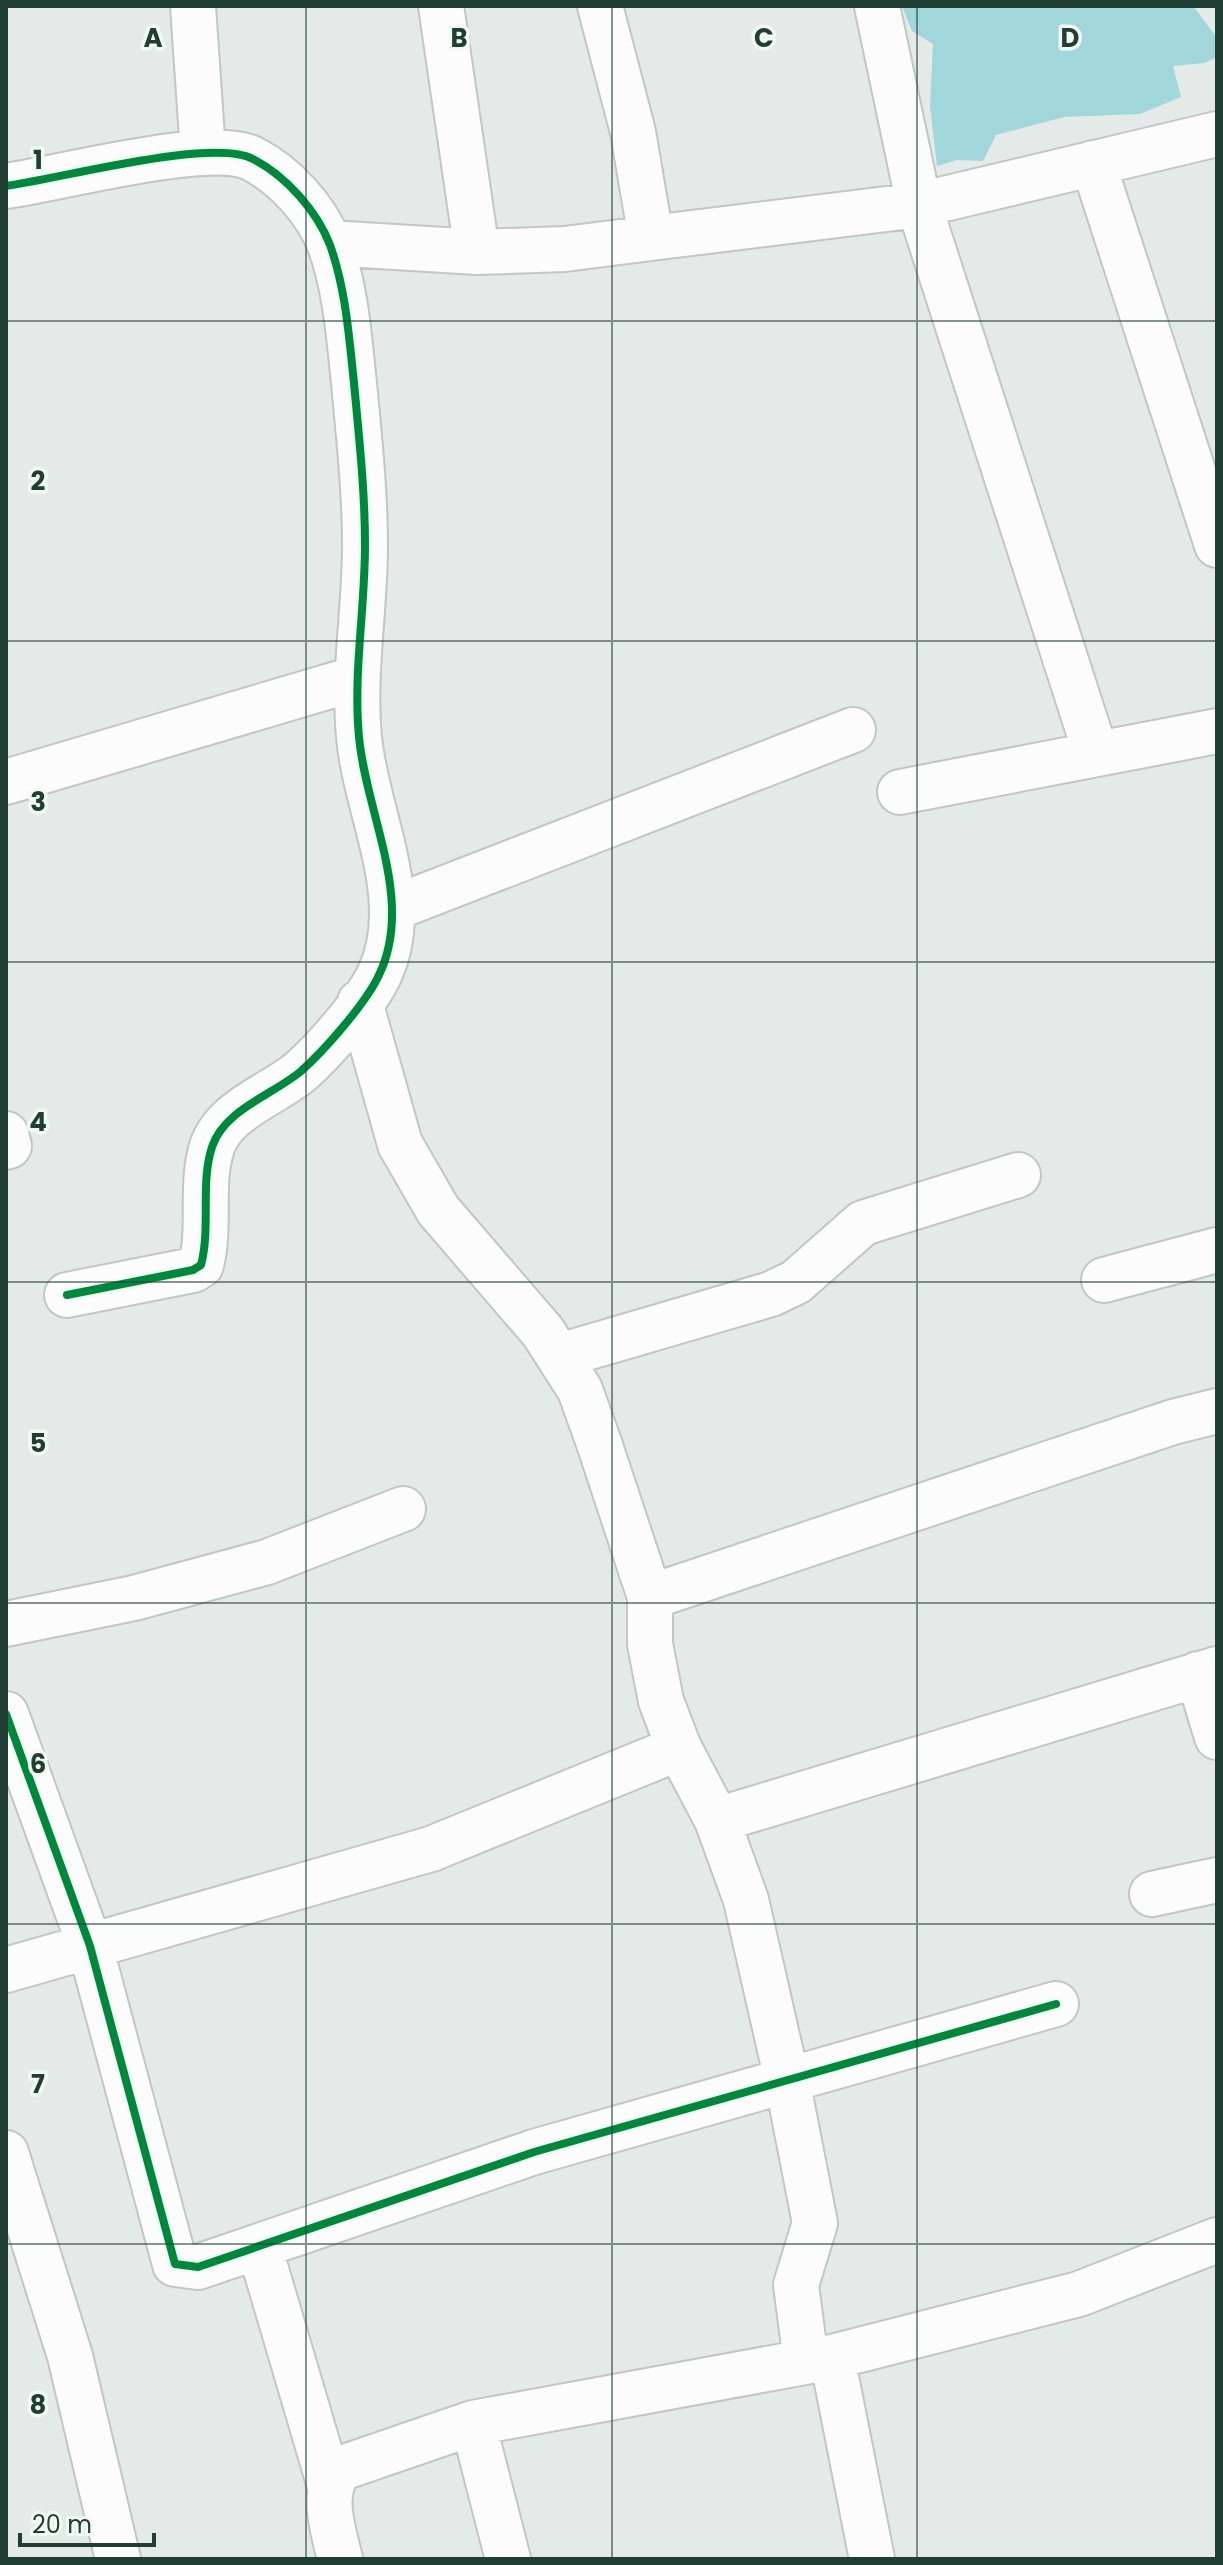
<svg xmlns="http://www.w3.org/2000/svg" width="1223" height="2565" font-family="Poppins,sans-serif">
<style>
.water{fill:#a1d7db}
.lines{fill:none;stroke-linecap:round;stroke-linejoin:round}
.minor-casing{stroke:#c1c7c4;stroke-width:48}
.minor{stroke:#fbfcfb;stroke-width:44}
.cycleway-casing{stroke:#f1f9f4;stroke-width:13}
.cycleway{stroke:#00873e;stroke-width:8}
.grid{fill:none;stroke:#203e34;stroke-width:2;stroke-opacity:0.55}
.grid-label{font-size:26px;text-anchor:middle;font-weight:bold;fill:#203e34;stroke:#f1f9f4;stroke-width:7;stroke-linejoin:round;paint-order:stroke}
</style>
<rect width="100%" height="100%" fill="#e4eae7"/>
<!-- water -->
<path class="water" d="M 902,6 L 1193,6 L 1217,38 L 1217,57 L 1204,63 L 1173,66 L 1181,97 L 1140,114 L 1064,117 L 996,135 L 983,161 L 957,160 L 937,166 L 930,106 L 933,44 L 912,31 Z"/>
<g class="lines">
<!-- minor casing -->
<g class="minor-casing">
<path id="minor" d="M 193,6 L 203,152
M 441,6 L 477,252
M 600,6 L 633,132 L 651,238
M 877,6 L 919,205 L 1096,754
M 1093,163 L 1217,545
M 6,186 C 58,179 213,137 253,159 C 286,176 317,211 330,245 C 346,290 349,337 354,383 C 359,437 365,491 365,545 C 365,610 353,673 359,737 C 366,814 415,900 379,975 C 366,1003 324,1051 300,1072 C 272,1095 224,1110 212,1147 C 200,1184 211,1227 201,1265 L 193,1270 L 67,1295
M 329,243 L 477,252 L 565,249 L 651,238 L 919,205 L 1217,134
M 6,782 L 357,678
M 900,792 L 1217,731
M 394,908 L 853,730
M 360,1002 L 400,1144 L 438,1210 L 543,1332 L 580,1390 L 600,1446 L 650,1597 L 650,1644 L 661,1701 L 679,1748 L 717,1820 L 746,1900 L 787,2080 L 815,2223 L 796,2285 L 806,2361
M 6,1134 L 9,1146 L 6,1147
M 1104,1280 L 1217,1250
M 559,1356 L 771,1294 L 796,1282 L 863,1223 L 1018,1175
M 650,1597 L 1173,1422 L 1217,1411
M 6,1624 L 134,1598 L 267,1562 L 403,1509
M 1198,1674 L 1217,1737
M 6,1714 L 90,1946 L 175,2264 L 198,2267 L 534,2152 L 1056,2004
M 717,1820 L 1217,1669
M 1152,1894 L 1217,1880
M 6,1970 L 431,1849 L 679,1748
M 6,2153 L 70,2356 L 118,2559
M 259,2246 L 329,2483
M 832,2357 L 872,2559
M 473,2423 L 832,2357 L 1079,2294 L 1217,2240
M 340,2559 C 333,2529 321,2496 339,2469 L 473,2423 L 508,2559"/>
</g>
<!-- minor -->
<use href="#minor" class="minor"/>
<!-- cycleway casing -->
<g class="cycleway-casing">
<path id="cycleway" d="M 6,186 C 58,179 213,137 253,159 C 286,176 317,211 330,245 C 346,290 349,337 354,383 C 359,437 365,491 365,545 C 365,610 353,673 359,737 C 366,814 415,900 379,975 C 366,1003 324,1051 300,1072 C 272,1095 224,1110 212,1147 C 200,1184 211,1227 201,1265 L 193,1270 L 67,1295
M 6,1714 L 90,1946 L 175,2264 L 198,2267 L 534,2152 L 1056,2004"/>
</g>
<!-- cycleway -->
<use href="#cycleway" class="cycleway"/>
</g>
<!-- grid -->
<path class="grid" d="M 306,6 L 306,2559M 612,6 L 612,2559M 917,6 L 917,2559M 6,321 L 1217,321M 6,641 L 1217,641M 6,962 L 1217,962M 6,1282 L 1217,1282M 6,1603 L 1217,1603M 6,1924 L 1217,1924M 6,2244 L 1217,2244"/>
<g class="grid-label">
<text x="153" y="47">A</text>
<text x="459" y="47">B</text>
<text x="764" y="47">C</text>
<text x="1070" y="47">D</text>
<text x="38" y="169">1</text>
<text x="38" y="490">2</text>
<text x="38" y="811">3</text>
<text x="38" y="1131">4</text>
<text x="38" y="1452">5</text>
<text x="38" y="1773">6</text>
<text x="38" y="2093">7</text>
<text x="38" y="2414">8</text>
</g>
<!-- border -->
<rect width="1223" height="2565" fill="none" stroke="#203e34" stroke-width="16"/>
<!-- scale -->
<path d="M20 2533v12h134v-12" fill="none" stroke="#203e34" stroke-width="4"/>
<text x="32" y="2533" font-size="24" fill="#203e34" stroke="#f1f9f4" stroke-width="6" paint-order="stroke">20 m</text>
</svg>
